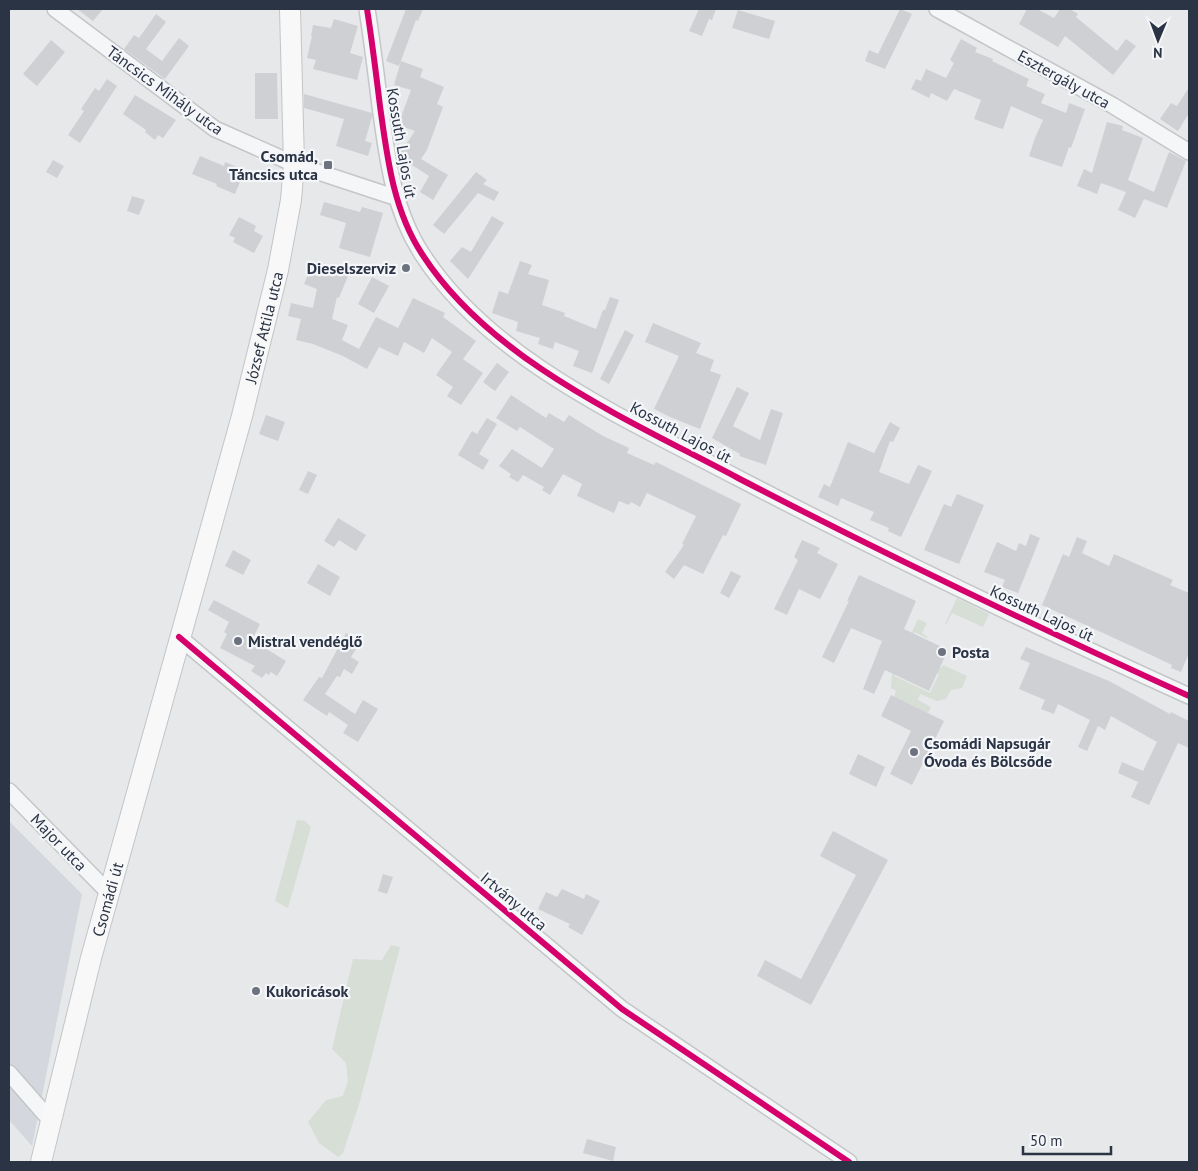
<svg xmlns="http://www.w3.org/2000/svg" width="1198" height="1171" font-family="'PT Sans',sans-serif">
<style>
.built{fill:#d4d7dd}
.green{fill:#d6ded6}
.building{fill:#ced0d3}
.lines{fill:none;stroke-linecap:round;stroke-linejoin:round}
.minor-casing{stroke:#c4c6c8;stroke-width:18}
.major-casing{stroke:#c2c5c8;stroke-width:22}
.minor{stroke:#f5f6f7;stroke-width:15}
.major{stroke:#f8f8f8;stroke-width:20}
.cycleway-casing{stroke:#f4f6f9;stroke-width:9}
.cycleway{stroke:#d6006c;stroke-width:6}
.poi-dot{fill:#6c737f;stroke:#f4f6f9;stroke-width:2}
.labels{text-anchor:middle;stroke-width:4.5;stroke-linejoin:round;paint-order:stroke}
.street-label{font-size:16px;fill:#2b3445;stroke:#f4f6f9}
.poi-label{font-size:16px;font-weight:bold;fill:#2b3445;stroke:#f4f6f9;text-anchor:start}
</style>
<rect width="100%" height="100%" fill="#e6e8ea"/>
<!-- built -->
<path class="built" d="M 9,821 L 82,894 L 32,1146 L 9,1120 Z"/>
<!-- green -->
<path class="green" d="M 957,598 L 989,614 L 983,627 L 952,613 L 946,625 L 945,624 Z
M 918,619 L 927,623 L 922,633 L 928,637 L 927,638 L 914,632 L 894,676 L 930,693 L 939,674 L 921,665 L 924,660 L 941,668 L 943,665 L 967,676 L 962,688 L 951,690 L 946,699 L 937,701 L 920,694 L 918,700 L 931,707 L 928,713 L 894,697 L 896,691 L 891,688 L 892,675 Z
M 297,820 L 305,821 L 311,827 L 288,908 L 275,901 Z
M 391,945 L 400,947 L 360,1101 L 343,1153 L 338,1157 L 319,1143 L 308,1122 L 326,1100 L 343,1096 L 348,1081 L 346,1063 L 332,1049 L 353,959 L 382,960 Z"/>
<!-- building -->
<path class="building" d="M 77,9 L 103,9 L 93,21 Z
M 406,9 L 423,9 L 418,21 L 416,20 L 399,66 L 386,61 Z
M 699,9 L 716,9 L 712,20 L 709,19 L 702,36 L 689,31 Z
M 900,9 L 912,14 L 885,69 L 865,61 L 869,50 L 878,54 Z
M 1027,9 L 1037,9 L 1054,18 L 1060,9 L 1070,9 L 1078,14 L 1076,17 L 1117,51 L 1126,39 L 1136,46 L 1113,75 L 1065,36 L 1058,47 L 1019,24 Z
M 738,10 L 775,21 L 769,39 L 732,28 Z
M 156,14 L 166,22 L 146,49 L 162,61 L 179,38 L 189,46 L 165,79 L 124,49 L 134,35 L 139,38 Z
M 334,19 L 358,26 L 350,53 L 363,57 L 357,80 L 313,69 L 316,60 L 307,58 L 312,36 L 311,36 L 313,25 L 331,28 Z
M 961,39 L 977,48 L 975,52 L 993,59 L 992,61 L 1029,79 L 1026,86 L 1045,94 L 1041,103 L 1066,113 L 1069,103 L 1085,109 L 1071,148 L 1069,147 L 1062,167 L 1029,156 L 1035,138 L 1043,120 L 1011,106 L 1003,129 L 996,127 L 974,119 L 981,100 L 954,89 L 947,101 L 931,93 L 929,98 L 911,89 L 916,79 L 921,81 L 926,69 L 946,78 L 954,63 L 950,60 Z
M 51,40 L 65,52 L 37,86 L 23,74 Z
M 401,61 L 423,69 L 420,77 L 444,87 L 437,104 L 443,107 L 427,150 L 421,159 L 448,175 L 433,200 L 420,192 L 429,176 L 398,156 L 415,131 L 398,125 L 411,90 L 394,85 Z
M 255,73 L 277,73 L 278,119 L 255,119 Z
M 107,79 L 117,86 L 80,143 L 68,135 L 84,111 L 81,109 L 95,88 L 99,91 Z
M 1189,87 L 1189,113 L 1178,131 L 1160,119 L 1171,103 L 1177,106 Z
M 304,94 L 372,113 L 372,117 L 365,141 L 372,143 L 368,156 L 336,146 L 344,119 L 304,108 Z
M 135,95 L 176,120 L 163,138 L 158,135 L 155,140 L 145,132 L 146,130 L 123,114 Z
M 1107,122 L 1123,126 L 1122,130 L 1143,138 L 1128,180 L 1154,192 L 1169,152 L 1186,161 L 1167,208 L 1144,199 L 1135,218 L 1118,210 L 1126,192 L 1101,183 L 1097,194 L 1077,186 L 1084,169 L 1092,173 Z
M 200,156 L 224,166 L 225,162 L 245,170 L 235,194 L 216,186 L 217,184 L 192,174 Z
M 53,160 L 64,166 L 57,178 L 46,172 Z
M 476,172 L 487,180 L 483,184 L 499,192 L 494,201 L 478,193 L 444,234 L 433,225 Z
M 132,196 L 145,200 L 139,215 L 127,211 Z
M 324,202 L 360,212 L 362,207 L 383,213 L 370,257 L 339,248 L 346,223 L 320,215 Z
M 492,216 L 504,223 L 468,279 L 450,261 L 462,247 L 471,252 Z
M 239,217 L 256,226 L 254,231 L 263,236 L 254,253 L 233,242 L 235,238 L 229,235 Z
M 520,261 L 532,265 L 528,274 L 549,280 L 542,305 L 565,313 L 564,316 L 596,329 L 603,310 L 605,310 L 610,297 L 619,300 L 592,373 L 573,366 L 579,351 L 555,342 L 553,349 L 538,344 L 540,338 L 516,331 L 518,322 L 492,313 L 499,291 L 508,294 Z
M 313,262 L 348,276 L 339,298 L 337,297 L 332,319 L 348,325 L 342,340 L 359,349 L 376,317 L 398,328 L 413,298 L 445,313 L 443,317 L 476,341 L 463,359 L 483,373 L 461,405 L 447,396 L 453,387 L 436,375 L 452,352 L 432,338 L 424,353 L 404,342 L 398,356 L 379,347 L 367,369 L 343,356 L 313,344 L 296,340 L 301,319 L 288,316 L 291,303 L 313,308 L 317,289 L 304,284 Z
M 372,277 L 389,286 L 374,313 L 358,304 Z
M 653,323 L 701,343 L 696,353 L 714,360 L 710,371 L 721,375 L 700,429 L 670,417 L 654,409 L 679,356 L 645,342 Z
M 625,330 L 634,335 L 609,384 L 600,379 Z
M 497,363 L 509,372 L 495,391 L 483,382 Z
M 737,387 L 749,393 L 733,426 L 760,440 L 771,409 L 783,413 L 766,465 L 739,456 L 740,454 L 712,438 Z
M 511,395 L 546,418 L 549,413 L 564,422 L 569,415 L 603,436 L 629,448 L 627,453 L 654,465 L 656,462 L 741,504 L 726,536 L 723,535 L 703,574 L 684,565 L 674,579 L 665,572 L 684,545 L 682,544 L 696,516 L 647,493 L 640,507 L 631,502 L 629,505 L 619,501 L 614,513 L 577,496 L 582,484 L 563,474 L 550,495 L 542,490 L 544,487 L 523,475 L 518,482 L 509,477 L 511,474 L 499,466 L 512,449 L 542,468 L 554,449 L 520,427 L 517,431 L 496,418 Z
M 266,415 L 285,422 L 278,441 L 259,434 Z
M 487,418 L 497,424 L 479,454 L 489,460 L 483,470 L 458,455 L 472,431 L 477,434 Z
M 890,422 L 900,428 L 893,442 L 890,441 L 879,472 L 909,484 L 918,465 L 932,471 L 901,537 L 888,531 L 889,528 L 870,520 L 874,512 L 841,498 L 838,506 L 818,497 L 824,484 L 830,487 L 848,442 L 874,453 Z
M 308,471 L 317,475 L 308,494 L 299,490 Z
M 957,494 L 984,505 L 959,564 L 924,550 L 944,504 L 951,507 Z
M 338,518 L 366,535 L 356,551 L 339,540 L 334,547 L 324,541 Z
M 1030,534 L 1040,538 L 1018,593 L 1002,587 L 1005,580 L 984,572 L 997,542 L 1016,551 L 1019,543 L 1026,546 Z
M 1077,537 L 1087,541 L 1082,553 L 1109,566 L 1114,554 L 1173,580 L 1170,585 L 1189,593 L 1189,653 L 1181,672 L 1171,668 L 1172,665 L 1151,655 L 1042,605 L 1063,554 L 1069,557 Z
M 802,540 L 820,548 L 817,553 L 838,564 L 820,599 L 799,589 L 787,615 L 774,609 L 798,560 L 794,557 Z
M 233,550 L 251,560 L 243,575 L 225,566 Z
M 318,564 L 340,577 L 330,596 L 307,583 Z
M 731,571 L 741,576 L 729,598 L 720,593 Z
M 859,575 L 916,601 L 904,629 L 948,650 L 929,691 L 885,670 L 874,694 L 863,689 L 882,641 L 851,628 L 834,663 L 822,657 L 849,601 L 847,601 Z
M 214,600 L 260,624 L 252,640 L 286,661 L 277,676 L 271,672 L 269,675 L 266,673 L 262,678 L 251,671 L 255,666 L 220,648 L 227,634 L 224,632 L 229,622 L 208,610 Z
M 346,633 L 361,641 L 351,657 L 359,662 L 352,674 L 344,669 L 340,677 L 337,676 L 325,694 L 355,714 L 363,700 L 378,709 L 358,742 L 343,733 L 348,725 L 329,712 L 327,716 L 303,700 L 319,677 L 322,678 Z
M 1026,647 L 1109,681 L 1170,714 L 1171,712 L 1189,721 L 1189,748 L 1178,743 L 1149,805 L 1131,797 L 1138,782 L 1118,773 L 1122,762 L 1143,771 L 1157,742 L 1111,716 L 1105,730 L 1098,726 L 1087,751 L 1078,747 L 1090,720 L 1058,704 L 1054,714 L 1041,709 L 1045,700 L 1019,689 L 1030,663 L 1020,659 Z
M 891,695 L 944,721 L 912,785 L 890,774 L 911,731 L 881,716 Z
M 858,754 L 885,767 L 876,787 L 849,774 Z
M 833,831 L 888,860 L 811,1005 L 757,976 L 765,960 L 801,979 L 856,875 L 820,856 Z
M 383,874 L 393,877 L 387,894 L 378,891 Z
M 562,889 L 584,899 L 586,894 L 600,901 L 582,935 L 568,927 L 570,924 L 538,909 L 546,892 L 557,897 Z
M 587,1139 L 616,1147 L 613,1161 L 583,1153 Z"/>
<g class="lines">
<!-- minor casing -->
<g class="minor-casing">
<path id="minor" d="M 55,9 L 215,129 L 294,164 L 397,198
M 367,9 C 372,41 376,73 380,106 C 387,156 393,210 422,254 C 491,361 629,420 738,478 C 886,555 1037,627 1189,696
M 937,9 L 1112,105 L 1189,152
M 179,637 L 622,1009 L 849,1162
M 9,791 L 109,893
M 9,1073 L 51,1121"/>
</g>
<!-- major casing -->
<g class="major-casing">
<g id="major">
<path id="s1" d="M 41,1162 L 91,958 L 242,416 L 278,270 L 291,200 L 294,164 L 290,9"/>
</g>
</g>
<!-- minor -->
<use href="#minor" class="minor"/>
<!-- major -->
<use href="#major" class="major"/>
<!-- cycleway casing -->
<g class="cycleway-casing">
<path id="cycleway" d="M 367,9 C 372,41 376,73 380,106 C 387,156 393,210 422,254 C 491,361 629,420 738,478 C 886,555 1037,627 1189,696
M 179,637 L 622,1009 L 849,1162"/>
</g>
<!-- cycleway -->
<use href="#cycleway" class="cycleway"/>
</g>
<!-- markers -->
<g class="poi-dot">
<rect x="323" y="160" width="10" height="10" rx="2.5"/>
<circle cx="406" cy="268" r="5"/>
<circle cx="238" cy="641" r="5"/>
<circle cx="942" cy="652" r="5"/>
<circle cx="914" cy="752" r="5"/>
<circle cx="256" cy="991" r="5"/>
</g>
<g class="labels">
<!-- street labels -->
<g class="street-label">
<text transform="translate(1064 79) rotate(29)" y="6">Esztergály utca</text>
<text transform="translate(165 90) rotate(36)" y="6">Táncsics Mihály utca</text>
<text transform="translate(402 143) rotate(80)" y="6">Kossuth Lajos út</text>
<text dy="6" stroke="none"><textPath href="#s1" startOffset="864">József Attila utca</textPath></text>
<text transform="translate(681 432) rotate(28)" y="6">Kossuth Lajos út</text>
<text transform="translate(1042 613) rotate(25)" y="6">Kossuth Lajos út</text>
<text transform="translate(59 842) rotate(46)" y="6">Major utca</text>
<text dy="6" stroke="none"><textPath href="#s1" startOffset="271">Csomádi út</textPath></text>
<text transform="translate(514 901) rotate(40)" y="6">Irtvány utca</text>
</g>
<!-- poi labels -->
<g class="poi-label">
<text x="318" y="162" text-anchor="end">Csomád,<tspan x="318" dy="18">Táncsics utca</tspan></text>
<text x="396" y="274" text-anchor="end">Dieselszerviz</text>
<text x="248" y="647">Mistral vendéglő</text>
<text x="952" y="658">Posta</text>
<text x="924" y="749">Csomádi Napsugár<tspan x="924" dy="18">Óvoda és Bölcsőde</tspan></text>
<text x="266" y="997">Kukoricások</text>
</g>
</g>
<!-- border -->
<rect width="1198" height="1171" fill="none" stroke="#2b3445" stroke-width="20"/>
<!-- north arrow -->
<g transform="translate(1158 40) rotate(181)" stroke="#f4f6f9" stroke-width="4" paint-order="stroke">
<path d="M0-4L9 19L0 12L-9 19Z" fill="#2b3445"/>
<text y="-8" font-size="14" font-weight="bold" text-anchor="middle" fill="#2b3445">N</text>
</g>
<!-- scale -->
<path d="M1023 1146v8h88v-8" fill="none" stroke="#2b3445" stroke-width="2.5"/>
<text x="1030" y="1146" font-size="15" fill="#2b3445" stroke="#f4f6f9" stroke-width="4" paint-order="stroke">50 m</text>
</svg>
